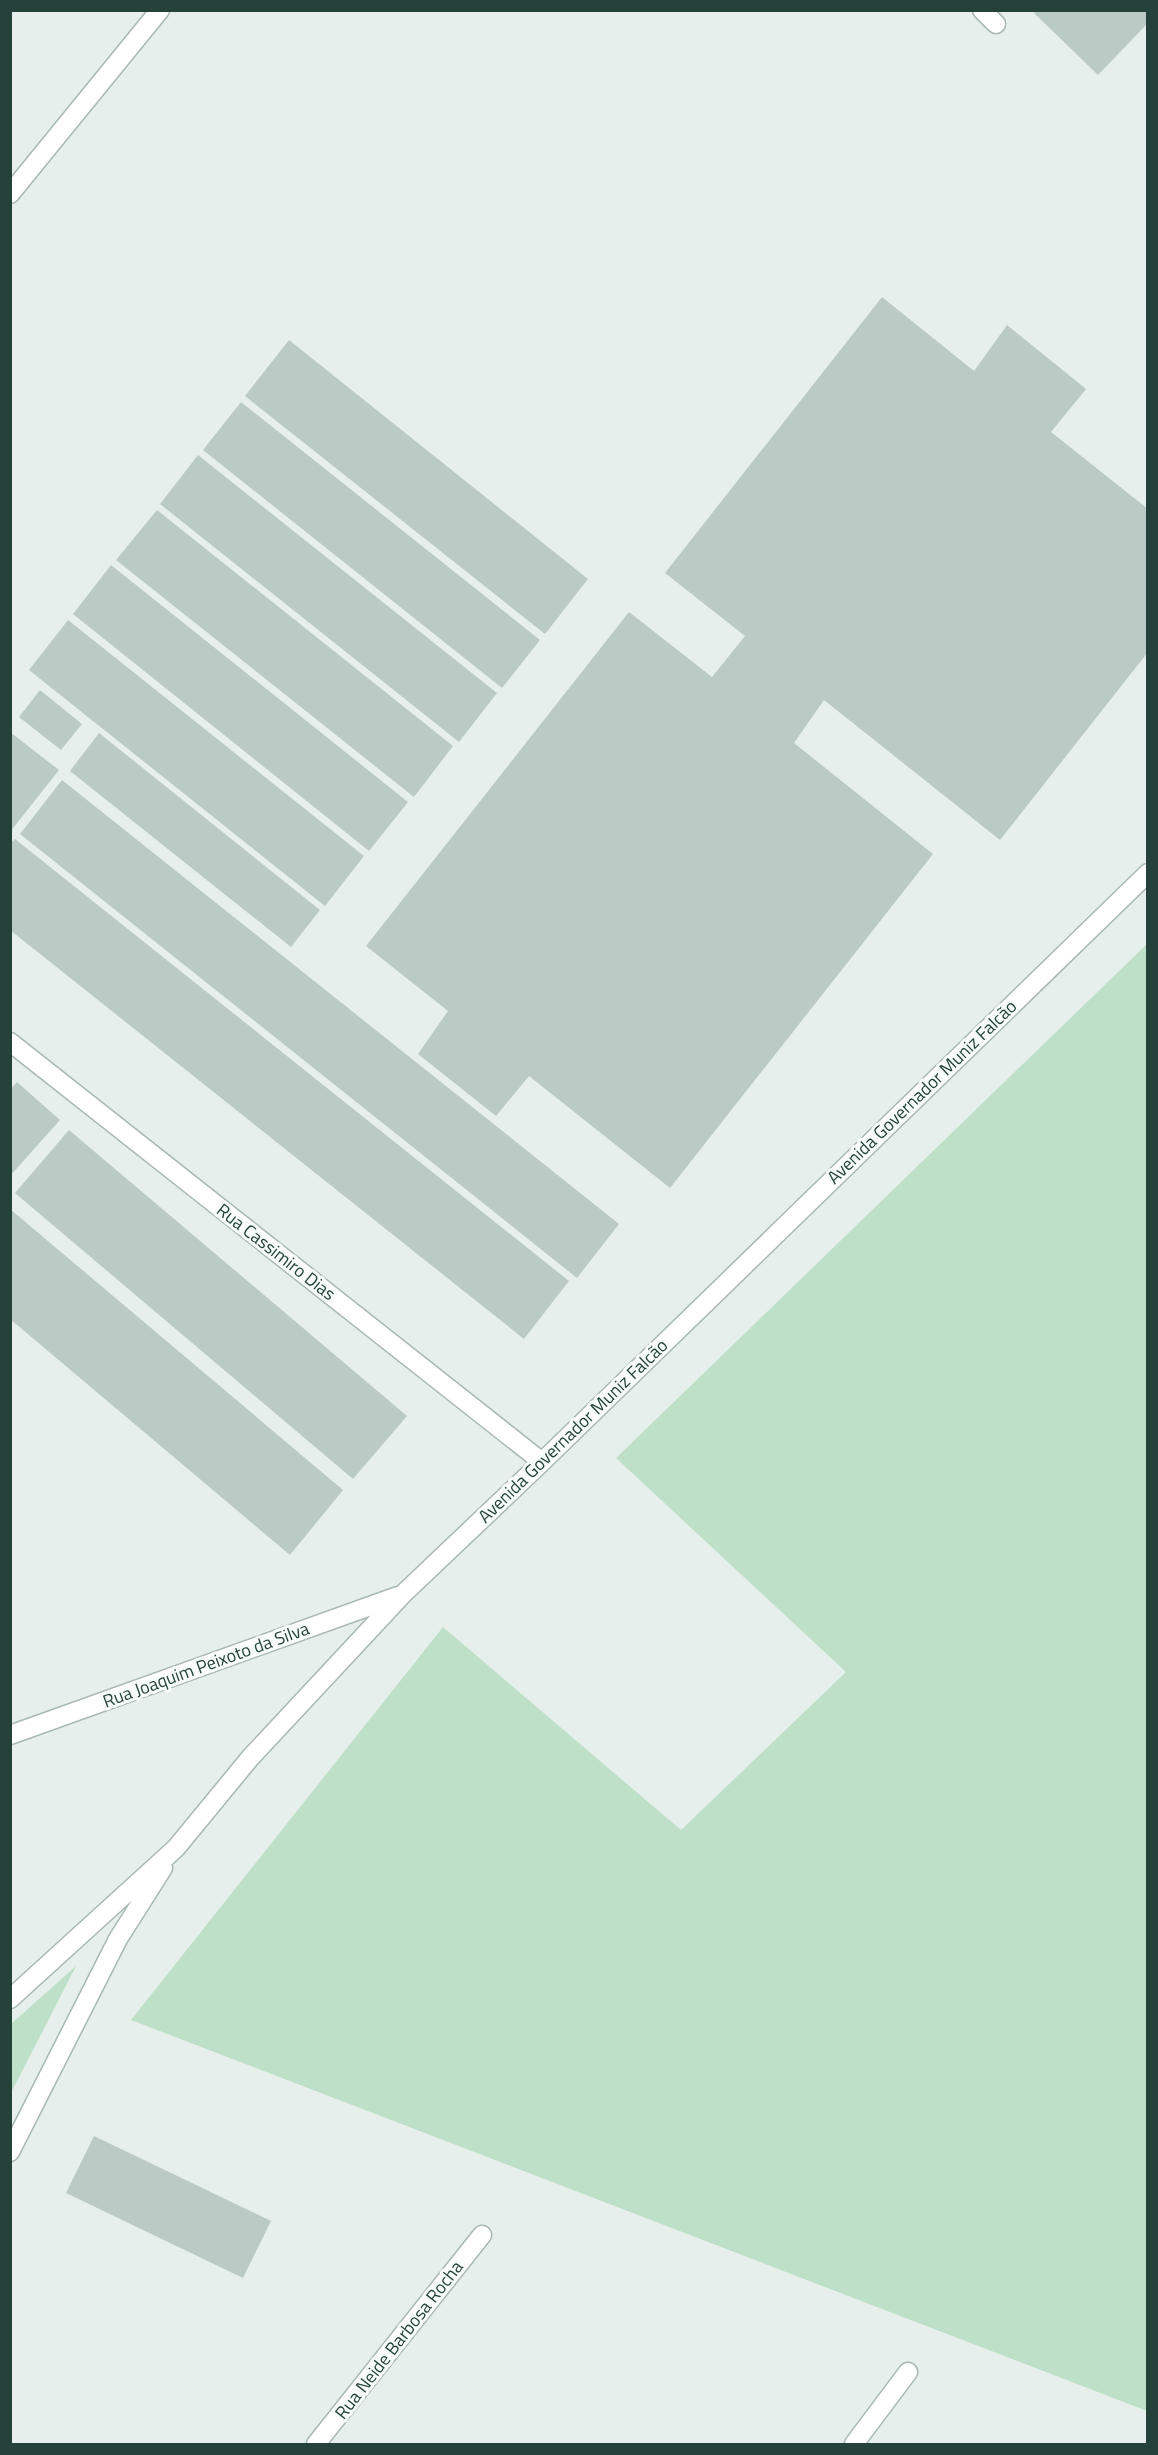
<svg xmlns="http://www.w3.org/2000/svg" width="1158" height="2455" font-family="'Titillium Web',sans-serif">
<style>
.green{fill:#bfe0c8}
.building{fill:#bbcac4}
.lines{fill:none;stroke-linecap:round;stroke-linejoin:round}
.minor-casing{stroke:#a8b8b2;stroke-width:21}
.minor{stroke:#fff;stroke-width:18}
.labels{text-anchor:middle;stroke-width:6;stroke-linejoin:round;paint-order:stroke}
.street-label{font-size:18px;fill:#24423a;stroke:#f7fbf9}
</style>
<rect width="100%" height="100%" fill="#e6efeb"/>
<!-- green -->
<path class="green" d="M 1147,944 L 1147,2411 L 131,2020 L 443,1627 L 681,1830 L 846,1672 L 616,1458 Z
M 76,1966 L 11,2093 L 11,2024 Z"/>
<!-- building -->
<path class="building" d="M 1036,10 L 1148,10 L 1148,23 L 1098,75 L 1034,13 Z
M 882,297 L 974,371 L 1007,325 L 1086,389 L 1051,432 L 1148,509 L 1148,652 L 1000,840 L 824,700 L 794,743 L 933,854 L 670,1188 L 529,1076 L 496,1116 L 418,1054 L 448,1011 L 366,946 L 629,612 L 712,677 L 745,636 L 665,573 Z
M 289,340 L 588,579 L 545,634 L 245,396 Z
M 241,402 L 540,640 L 502,688 L 203,450 Z
M 198,455 L 497,693 L 459,742 L 160,504 Z
M 157,510 L 453,746 L 414,797 L 116,560 Z
M 111,565 L 408,802 L 369,851 L 73,614 Z
M 68,620 L 364,856 L 325,906 L 29,670 Z
M 40,690 L 82,724 L 61,750 L 19,717 Z
M 10,732 L 59,770 L 10,832 Z
M 99,733 L 320,910 L 291,947 L 70,771 Z
M 62,780 L 619,1224 L 577,1278 L 20,834 Z
M 15,839 L 569,1281 L 524,1339 L 10,930 L 10,844 Z
M 17,1082 L 60,1120 L 10,1176 L 10,1090 Z
M 69,1130 L 407,1416 L 353,1479 L 15,1193 Z
M 10,1209 L 343,1490 L 290,1555 L 10,1319 Z
M 94,2136 L 271,2221 L 243,2278 L 66,2193 Z"/>
<g class="lines">
<!-- minor casing -->
<g class="minor-casing">
<path id="minor" d="M 982,10 L 996,24
M 10,194 L 160,10
M 10,1042 L 542,1462
M 10,1735 L 398,1596
M 10,1999 L 176,1848 L 250,1758 L 402,1595 L 542,1462 L 1148,873
M 10,2152 L 118,1939 L 163,1868
M 316,2444 L 482,2235
M 854,2444 L 908,2372"/>
</g>
<!-- minor -->
<use href="#minor" class="minor"/>
</g>
<g class="labels">
<!-- street labels -->
<g class="street-label">
<text transform="translate(922 1092) rotate(-44)" y="6">Avenida Governador Muniz Falcão</text>
<text transform="translate(276 1252) rotate(38)" y="6">Rua Cassimiro Dias</text>
<text transform="translate(573 1431) rotate(-44)" y="6">Avenida Governador Muniz Falcão</text>
<text transform="translate(206 1665) rotate(-20)" y="6">Rua Joaquim Peixoto da Silva</text>
<text transform="translate(399 2340) rotate(-52)" y="6">Rua Neide Barbosa Rocha</text>
</g>
</g>
<!-- border -->
<rect width="1158" height="2455" fill="none" stroke="#24423a" stroke-width="24"/>
</svg>
